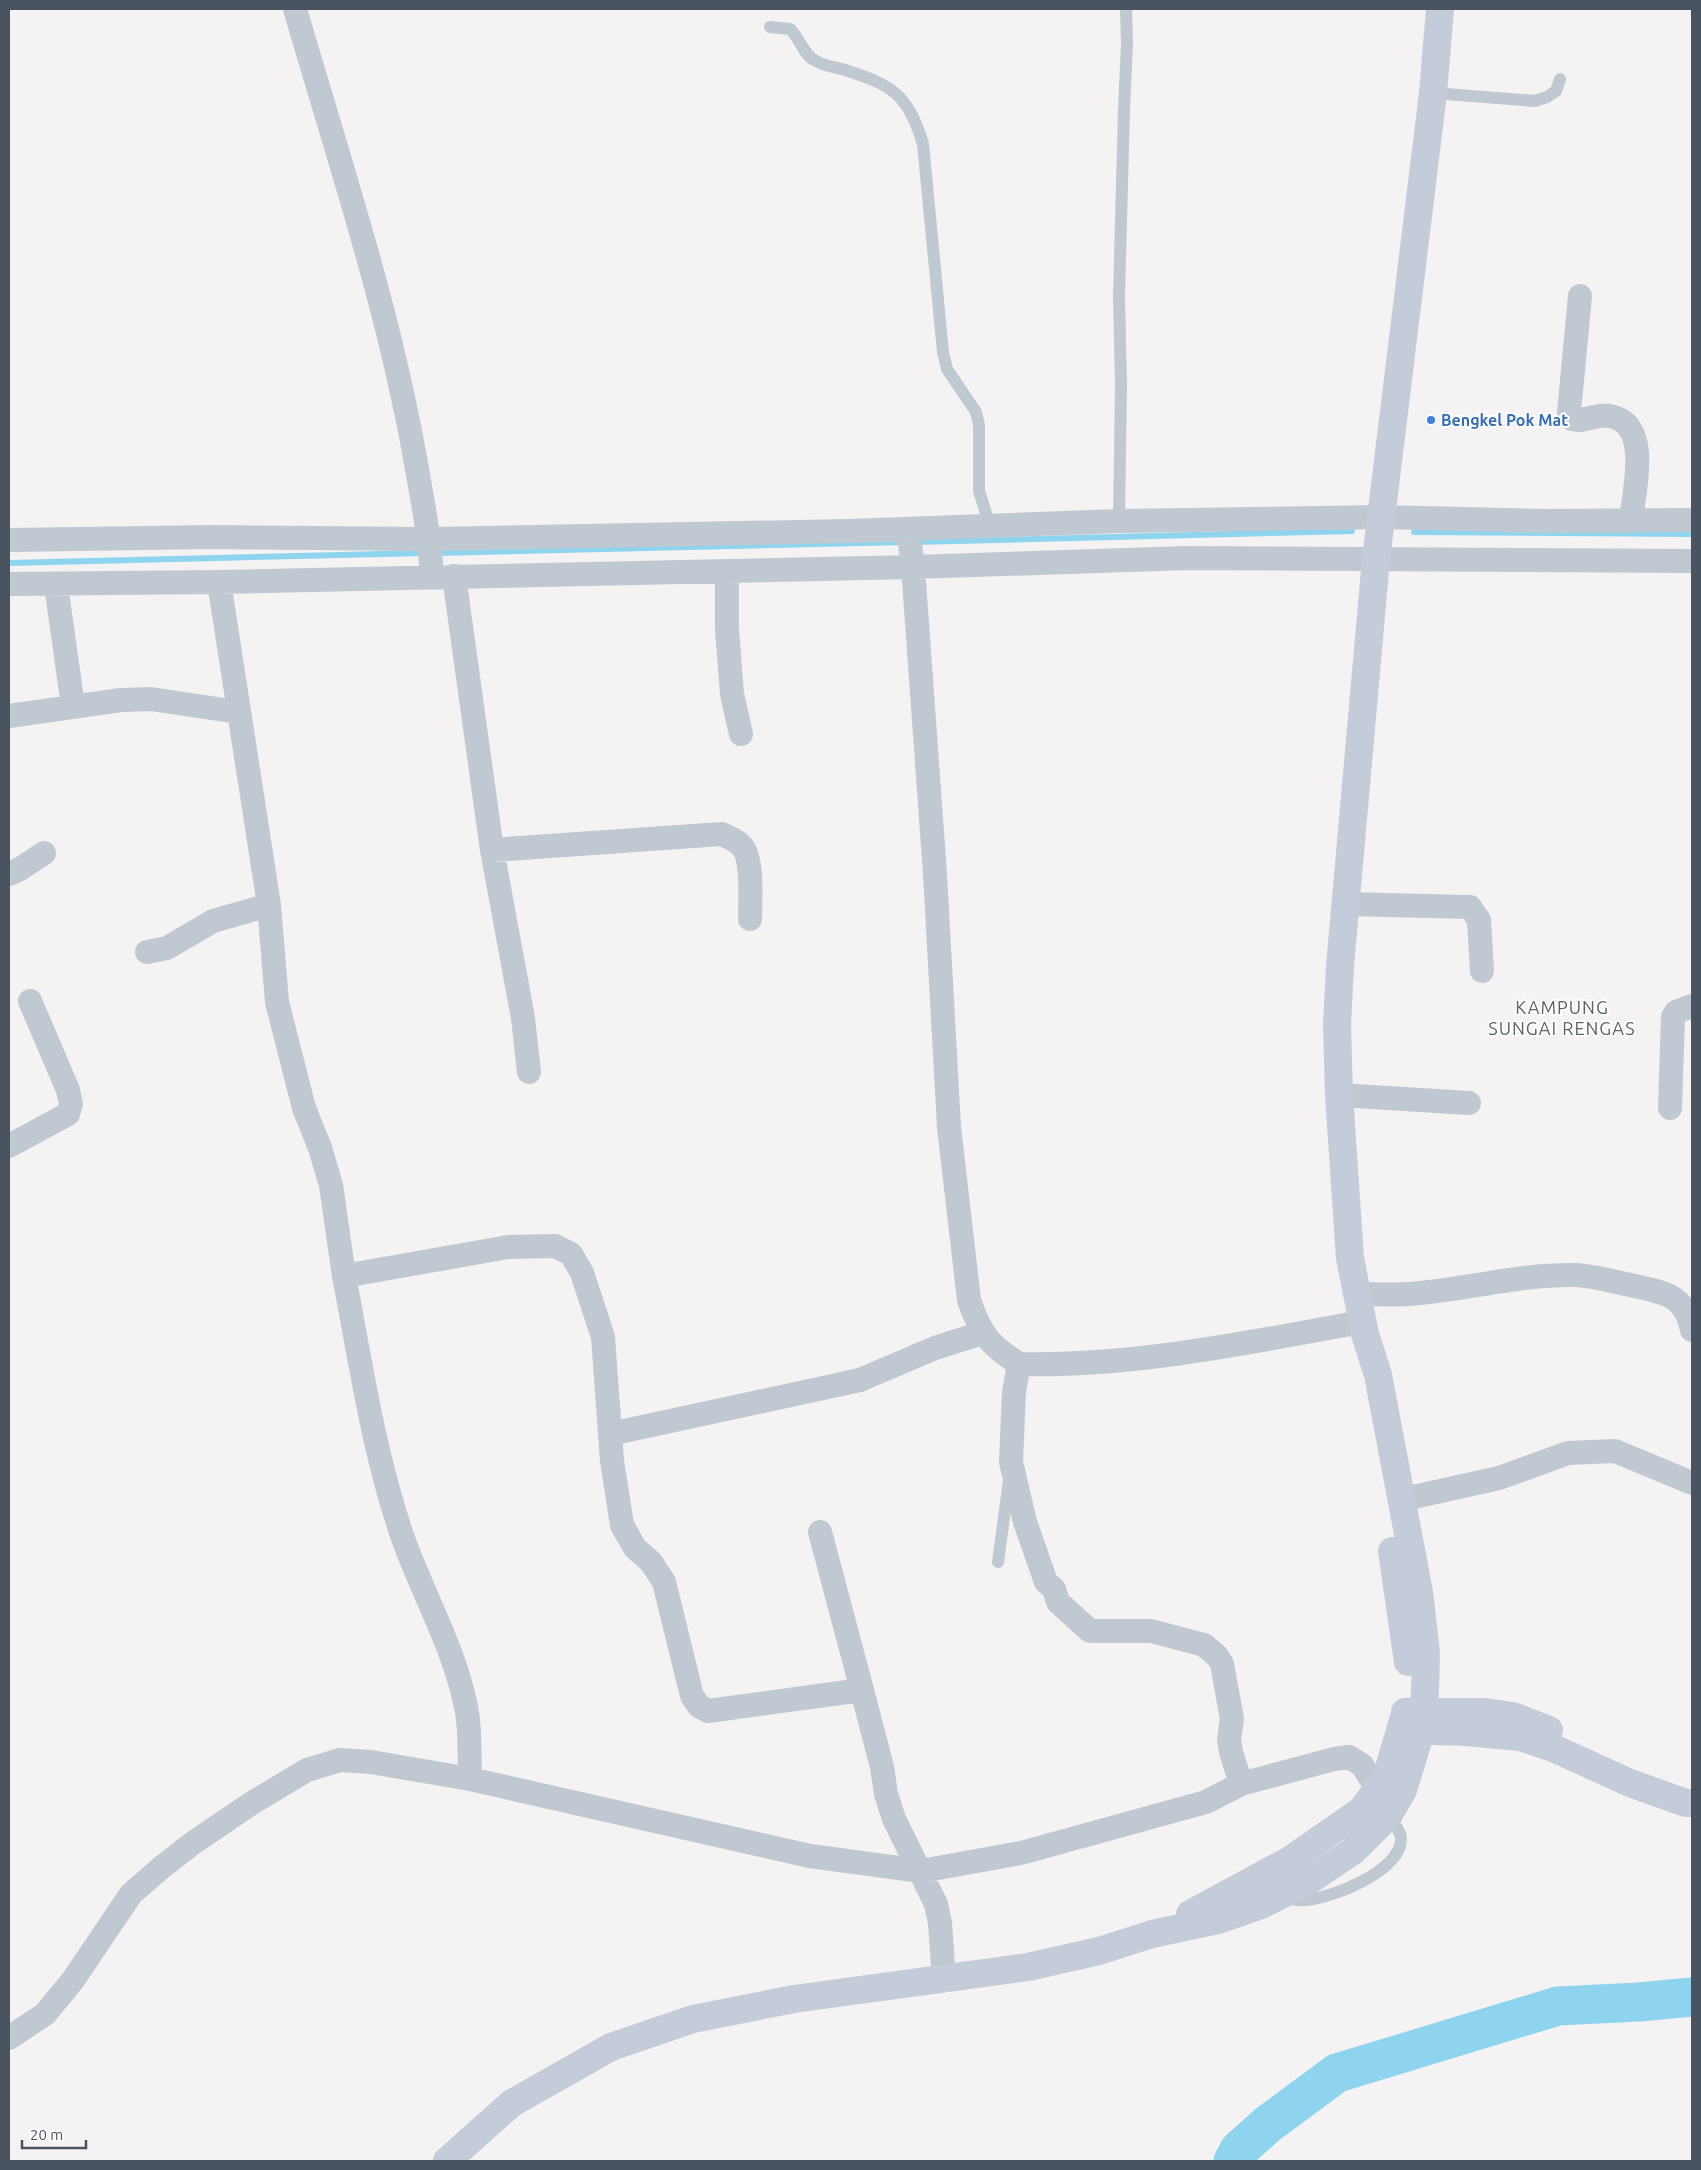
<svg xmlns="http://www.w3.org/2000/svg" width="1701" height="2170" font-family="Ubuntu,sans-serif">
<style>
.lines{fill:none;stroke-linecap:round;stroke-linejoin:round}
.stream{stroke:#8ed4ee;stroke-width:6}
.river{stroke:#8ed4ee;stroke-width:39}
.lane{stroke:#c0c8d1;stroke-width:12}
.street{stroke:#c0c8d1;stroke-width:24}
.secondary{stroke:#c3ccd8;stroke-width:28}
.shop-dot{fill:#3f7fe0;stroke:#fff;stroke-width:2}
.labels{text-anchor:middle;stroke-width:4;stroke-linejoin:round;paint-order:stroke}
.shop-label{font-size:16px;font-weight:bold;fill:#366cbe;stroke:#fff;text-anchor:start}
.neighbourhood-label{font-size:18px;letter-spacing:1px;fill:#5e6167;stroke:#fff}
</style>
<rect width="100%" height="100%" fill="#f4f2f2"/>
<g class="lines">
<!-- stream -->
<path class="stream" d="M 1414,532 L 1692,534
M 915,542 L 1352,531
M 435,553 L 905,542
M 9,563 L 425,553"/>
<!-- river -->
<path class="river" d="M 1233,2161 L 1239,2150 L 1268,2124 L 1337,2073 L 1558,2006 L 1639,2002 L 1692,1997"/>
<!-- lane -->
<path class="lane" d="M 770,27 L 790,29 C 800,38 803,55 816,61 C 824,66 836,67 845,70 C 892,85 908,94 923,144 L 943,352 L 947,369 L 976,412 L 979,425 L 979,491 L 990,526
M 1433,93 L 1535,101 L 1547,97 L 1556,91 L 1560,79
M 1119,521 L 1121,385 L 1119,297 L 1124,109 L 1127,44 L 1126,9
M 998,1562 L 1009,1480
M 1285,1898 C 1291,1899 1299,1901 1305,1900 C 1331,1899 1401,1871 1401,1839 C 1401,1831 1393,1823 1388,1816"/>
<!-- street -->
<path class="street" d="M 295,9 C 338,157 388,306 415,458 C 422,498 430,537 432,578
M 1580,296 L 1569,412 L 1572,419 C 1585,423 1597,413 1610,416 C 1652,424 1634,490 1631,520
M 908,529 L 913,567 L 935,874 L 949,1127 L 969,1300 C 980,1333 989,1345 1019,1364 L 1014,1392 L 1011,1462 L 1025,1522 L 1046,1582 L 1054,1589 L 1058,1602 L 1090,1631 L 1151,1631 L 1204,1645 L 1217,1656 L 1222,1664 L 1232,1719 L 1229,1739 L 1231,1752 L 1241,1784
M 9,540 L 212,537 L 430,539 L 849,531 L 1119,521 L 1381,517 L 1544,521 L 1692,520
M 727,571 L 727,629 L 732,694 L 741,734
M 454,576 L 492,850 L 523,1018 L 529,1072
M 219,582 L 269,905 L 277,1002 L 304,1108 L 320,1148 L 331,1185 L 344,1276 L 508,1247 L 555,1246 L 571,1254 L 582,1273 L 603,1337 L 612,1461 L 622,1525 L 635,1548 L 651,1562 L 664,1582 L 692,1696 L 699,1706 L 708,1711 L 862,1690 L 882,1767 L 886,1794 L 894,1819 L 936,1904 L 940,1923 L 944,1979
M 9,584 L 219,582 L 913,567 L 1188,558 L 1692,561
M 56,585 L 73,706
M 9,716 L 121,700 L 151,699 L 238,712
M 492,850 L 722,834 C 730,838 739,841 744,849 C 753,864 750,900 750,919
M 9,874 L 20,869 L 44,853
M 1346,904 L 1470,907 L 1479,920 L 1482,971
M 147,952 L 167,948 L 213,921 L 269,905
M 1339,1095 L 1469,1103
M 1670,1108 L 1673,1017 L 1676,1012 L 1692,1006
M 9,1146 L 68,1114 L 71,1104 L 68,1090 L 30,1001
M 344,1276 C 361,1364 374,1456 404,1541 C 424,1596 455,1650 466,1707 C 471,1730 469,1756 470,1779
M 1356,1294 C 1374,1294 1392,1295 1409,1294 C 1465,1290 1519,1274 1575,1275 C 1595,1276 1615,1282 1635,1286 C 1666,1293 1685,1295 1692,1330
M 1019,1364 C 1134,1367 1249,1342 1362,1322
M 610,1434 L 860,1380 L 935,1348 L 982,1333
M 1400,1500 L 1499,1478 L 1568,1453 L 1615,1451 L 1692,1483
M 820,1532 L 862,1690
M 9,2038 L 45,2014 L 73,1980 L 131,1894 L 162,1867 L 193,1843 L 252,1803 L 307,1770 L 340,1760 L 371,1762 L 470,1779 L 810,1856 L 921,1871 L 1021,1853 L 1206,1802 L 1241,1784 L 1334,1759 L 1349,1757 L 1362,1765 L 1378,1790"/>
<!-- secondary -->
<path class="secondary" d="M 1392,1551 L 1408,1662
M 1405,1712 L 1485,1712 L 1513,1716 L 1549,1730
M 1402,1730 L 1466,1732 L 1520,1737 L 1553,1748 L 1630,1783 L 1686,1803 L 1692,1803
M 1190,1914 L 1290,1860 L 1362,1810 L 1387,1775 L 1404,1717
M 447,2161 L 512,2103 L 611,2047 L 693,2019 L 794,1999 L 1028,1967 L 1099,1951 L 1152,1934 L 1218,1920 L 1261,1905 L 1307,1882 L 1353,1851 L 1388,1816 L 1403,1790 L 1421,1731 L 1425,1692 L 1426,1653 L 1419,1592 L 1378,1375 L 1365,1334 L 1350,1258 L 1339,1095 L 1337,1025 L 1340,966 L 1376,559 L 1433,93 L 1440,9"/>
</g>
<!-- markers -->
<circle class="shop-dot" cx="1431" cy="420" r="5"/>
<g class="labels">
<!-- shop labels -->
<g class="shop-label">
<text x="1441" y="426">Bengkel Pok Mat</text>
</g>
<!-- neighbourhood labels -->
<g class="neighbourhood-label">
<text x="1562" y="1014">KAMPUNG<tspan x="1562" dy="21">SUNGAI RENGAS</tspan></text>
</g>
</g>
<!-- border -->
<rect width="1701" height="2170" fill="none" stroke="#495460" stroke-width="20"/>
<!-- scale -->
<path d="M22 2140v8h64v-8" fill="none" stroke="#495460" stroke-width="2.5"/>
<text x="30" y="2140" font-size="15" fill="#495460" stroke="#ffffff" stroke-width="4" paint-order="stroke">20 m</text>
</svg>
